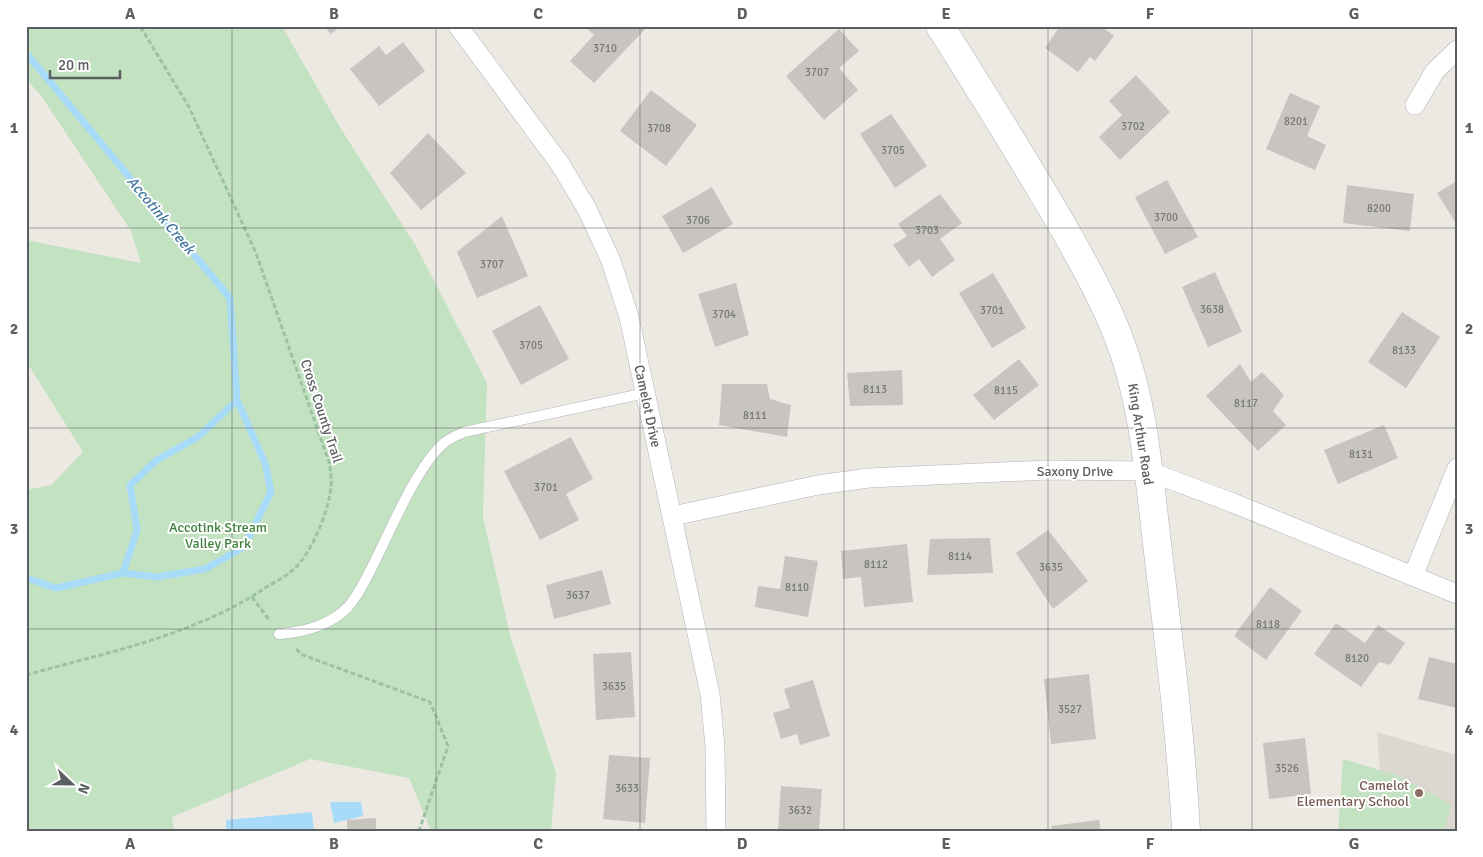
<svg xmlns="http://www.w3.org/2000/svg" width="1483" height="857" font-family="Signika,sans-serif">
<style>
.education{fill:#dcd8d1}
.green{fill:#c3e2c1}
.water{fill:#a7dbf8}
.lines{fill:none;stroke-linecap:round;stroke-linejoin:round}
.stream{stroke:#a7dbf8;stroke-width:7}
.building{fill:#c8c4bf}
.lane-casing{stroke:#b0b3b7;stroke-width:11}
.street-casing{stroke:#b0b3b7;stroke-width:20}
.secondary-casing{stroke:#afb3b7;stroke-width:29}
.path{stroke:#9bc3a2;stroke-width:3;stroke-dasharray:5 2.5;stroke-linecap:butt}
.lane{stroke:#fff;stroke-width:10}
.street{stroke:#fff;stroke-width:19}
.secondary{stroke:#fff;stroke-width:28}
.grid{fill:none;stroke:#5b5f62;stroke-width:1;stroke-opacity:0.55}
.education-dot{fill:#8d6e63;stroke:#fff;stroke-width:2}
.labels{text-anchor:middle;stroke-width:4;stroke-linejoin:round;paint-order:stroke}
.number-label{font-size:11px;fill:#767879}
.street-label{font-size:14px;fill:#5b5f62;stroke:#fff}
.park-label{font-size:14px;fill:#3e803c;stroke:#fff}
.education-label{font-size:14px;fill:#785e54;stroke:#fff;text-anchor:end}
.water-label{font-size:15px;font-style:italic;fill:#43789f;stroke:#fff}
.neatline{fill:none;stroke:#5b5f62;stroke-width:2}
.grid-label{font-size:16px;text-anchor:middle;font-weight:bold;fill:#5b5f62}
</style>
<rect width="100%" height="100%" fill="#ece9e3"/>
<!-- education -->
<path class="education" d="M 1377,732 L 1457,755 L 1457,831 L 1384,831 Z"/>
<!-- green -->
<path class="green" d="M 26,26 L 282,26 L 341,129 L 416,246 L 487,383 L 483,517 L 511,639 L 556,773 L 551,831 L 431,831 L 409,778 L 310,759 L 172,817 L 174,831 L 26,831 L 26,490 L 51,485 L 83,452 L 26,361 L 26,240 L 141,263 L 131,231 L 42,97 L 26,79 Z
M 1343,759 L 1396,775 L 1451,804 L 1444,831 L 1338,831 Z"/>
<!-- water -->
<path class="water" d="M 330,802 L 361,802 L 363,816 L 334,823 Z
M 312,812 L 314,831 L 226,831 L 226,820 Z"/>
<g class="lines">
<!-- stream -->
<path class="stream" d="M 26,53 L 230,298 L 237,400 L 198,437 L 157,460 L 130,485 L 137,530 L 123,573 L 56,588 L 26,578
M 123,573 L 157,577 L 205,569 L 244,547 L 271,492 L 265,463 L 237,400"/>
</g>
<!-- building -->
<path class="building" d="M 324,26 L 341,26 L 331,34 Z
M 584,26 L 648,26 L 594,83 L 570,61 L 594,35 Z
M 1060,26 L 1101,26 L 1114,36 L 1095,61 L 1090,57 L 1078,72 L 1045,48 Z
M 839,29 L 859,51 L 839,68 L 858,90 L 824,120 L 786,76 Z
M 403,42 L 425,71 L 379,106 L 350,69 L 379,46 L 386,55 Z
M 1136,75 L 1170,112 L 1120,160 L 1099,137 L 1122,115 L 1109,101 Z
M 651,90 L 697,125 L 666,166 L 620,131 Z
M 1290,93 L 1320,106 L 1307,136 L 1326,145 L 1315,170 L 1266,149 Z
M 891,114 L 927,166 L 895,188 L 860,134 Z
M 428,133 L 466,173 L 421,210 L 390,173 Z
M 1167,180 L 1198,237 L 1165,254 L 1135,197 Z
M 1457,181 L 1457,225 L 1437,193 Z
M 1347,185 L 1414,194 L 1410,231 L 1343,223 Z
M 712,187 L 733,224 L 683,253 L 662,216 Z
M 940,194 L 962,223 L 940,239 L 955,260 L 932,277 L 919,259 L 909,267 L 893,245 L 907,236 L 898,224 Z
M 502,216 L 528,276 L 477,298 L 457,252 Z
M 1215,272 L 1242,332 L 1208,347 L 1182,287 Z
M 993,273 L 1026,328 L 992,348 L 959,293 Z
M 736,283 L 749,335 L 715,347 L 698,294 Z
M 540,305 L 569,359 L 521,385 L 492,331 Z
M 1402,312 L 1440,337 L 1406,388 L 1368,362 Z
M 1019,359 L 1039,385 L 994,420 L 973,395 Z
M 1240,364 L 1251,382 L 1262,372 L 1284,395 L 1273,411 L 1286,425 L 1258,451 L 1206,396 Z
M 902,370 L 903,405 L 850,406 L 847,373 Z
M 722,384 L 767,384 L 770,399 L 791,405 L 787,437 L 719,425 Z
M 1384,425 L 1398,458 L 1338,484 L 1324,450 Z
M 571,437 L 593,479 L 566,494 L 579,520 L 540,540 L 504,471 Z
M 1048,530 L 1088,581 L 1053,609 L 1016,553 Z
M 990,538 L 993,573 L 927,575 L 930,539 Z
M 907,544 L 913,602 L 864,607 L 861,577 L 843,579 L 841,551 Z
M 785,556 L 818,561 L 808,617 L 755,607 L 758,586 L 780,589 Z
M 602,570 L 611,604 L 554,619 L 546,585 Z
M 1270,587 L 1302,611 L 1266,660 L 1234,636 Z
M 1336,623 L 1365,643 L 1378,625 L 1405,643 L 1390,665 L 1379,662 L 1361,687 L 1314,654 Z
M 631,652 L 635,717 L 596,720 L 593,654 Z
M 1429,657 L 1457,664 L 1457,708 L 1418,699 Z
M 1089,674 L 1096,739 L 1051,744 L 1044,679 Z
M 813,680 L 830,736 L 800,745 L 797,734 L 781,739 L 773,713 L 790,708 L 784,689 Z
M 1305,738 L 1311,794 L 1269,799 L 1263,743 Z
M 609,755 L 650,758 L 645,823 L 603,819 Z
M 781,786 L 822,789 L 819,831 L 778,831 Z
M 376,818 L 376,831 L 347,831 L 347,820 Z
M 1099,820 L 1101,831 L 1052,831 L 1051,826 Z"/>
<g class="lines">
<!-- lane casing -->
<g class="lane-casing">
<path id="lane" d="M 279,634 C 304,632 330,626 348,607 C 357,597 364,583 370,571 C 389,535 415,468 444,443 C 450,438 458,435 464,432 L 646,393"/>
</g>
<!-- street casing -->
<g class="street-casing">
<path id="street" d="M 458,26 L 560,164 L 587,209 L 611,261 L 629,317 L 710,694 L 715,747 L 716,831
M 1415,105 L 1435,71 L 1457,50
M 673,516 L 818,485 L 869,478 L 1047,470 L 1148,471 L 1233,503 L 1457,594
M 1413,576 L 1457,468"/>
</g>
<!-- secondary casing -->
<g class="secondary-casing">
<path id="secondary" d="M 940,26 C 983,94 1026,162 1066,232 C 1085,266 1104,300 1118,336 C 1145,404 1149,480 1158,552 C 1169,645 1181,737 1186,831"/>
</g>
<!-- path -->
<path class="path" d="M 252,597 L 270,621
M 296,649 L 303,655 L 430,702 L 448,746 L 419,831
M 26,675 C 108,652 197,635 268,586 C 277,581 286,576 294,569 C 311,554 329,511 331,487 C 332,480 330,472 330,465 L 256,253 L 189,107 L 140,26"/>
<!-- lane -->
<use href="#lane" class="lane"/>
<!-- street -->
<use href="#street" class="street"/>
<!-- secondary -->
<use href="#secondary" class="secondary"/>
</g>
<!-- grid -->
<path class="grid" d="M 232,26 L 232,831M 436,26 L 436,831M 640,26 L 640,831M 844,26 L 844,831M 1048,26 L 1048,831M 1252,26 L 1252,831M 26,228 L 1457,228M 26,428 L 1457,428M 26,629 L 1457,629"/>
<!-- markers -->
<circle class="education-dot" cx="1419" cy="793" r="5"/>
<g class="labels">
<!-- number labels -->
<g class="number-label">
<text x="605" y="52">3710</text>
<text x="817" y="76">3707</text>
<text x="1296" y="125">8201</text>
<text x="1133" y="130">3702</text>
<text x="659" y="132">3708</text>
<text x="893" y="154">3705</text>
<text x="1379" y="212">8200</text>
<text x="1166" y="221">3700</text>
<text x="698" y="224">3706</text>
<text x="927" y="234">3703</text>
<text x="492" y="268">3707</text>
<text x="1212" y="313">3638</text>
<text x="992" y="314">3701</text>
<text x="724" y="318">3704</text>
<text x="531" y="349">3705</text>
<text x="1404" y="354">8133</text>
<text x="875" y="393">8113</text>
<text x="1006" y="394">8115</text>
<text x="1246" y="407">8117</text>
<text x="755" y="419">8111</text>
<text x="1361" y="458">8131</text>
<text x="546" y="491">3701</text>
<text x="960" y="560">8114</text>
<text x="876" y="568">8112</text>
<text x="1051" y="571">3635</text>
<text x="797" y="591">8110</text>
<text x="578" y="599">3637</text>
<text x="1268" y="628">8118</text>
<text x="1357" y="662">8120</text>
<text x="614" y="690">3635</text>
<text x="1070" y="713">3527</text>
<text x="1287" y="772">3526</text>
<text x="627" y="792">3633</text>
<text x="800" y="814">3632</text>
</g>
<!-- street labels -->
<g class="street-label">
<text transform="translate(648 406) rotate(78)" y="5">Camelot Drive</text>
<text transform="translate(322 411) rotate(72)" y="5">Cross County Trail</text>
<text transform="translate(1141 434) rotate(81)" y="5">King Arthur Road</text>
<text x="1075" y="476">Saxony Drive</text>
</g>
<!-- park labels -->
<g class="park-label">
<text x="218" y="532">Accotink Stream<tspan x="218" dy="16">Valley Park</tspan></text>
</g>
<!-- education labels -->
<g class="education-label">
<text x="1409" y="790">Camelot<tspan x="1409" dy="16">Elementary School</tspan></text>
</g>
<!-- water labels -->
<g class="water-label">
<text transform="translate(161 215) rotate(50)" y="5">Accotink Creek</text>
</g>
</g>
<!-- border -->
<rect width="1483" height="857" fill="none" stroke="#ffffff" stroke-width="55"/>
<!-- north arrow -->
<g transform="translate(72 784) rotate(112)" stroke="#ffffff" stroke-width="4" paint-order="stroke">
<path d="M0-4L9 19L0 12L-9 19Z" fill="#5b5f62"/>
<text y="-8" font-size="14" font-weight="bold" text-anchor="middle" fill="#5b5f62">N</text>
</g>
<!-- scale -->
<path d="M50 70v8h70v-8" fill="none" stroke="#5b5f62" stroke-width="2.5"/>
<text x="58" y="70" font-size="15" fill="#5b5f62" stroke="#ffffff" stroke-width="4" paint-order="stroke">20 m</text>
<rect x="28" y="28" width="1428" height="802" class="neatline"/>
<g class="grid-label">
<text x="130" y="19">A</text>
<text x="334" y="19">B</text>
<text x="538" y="19">C</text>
<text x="742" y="19">D</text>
<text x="946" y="19">E</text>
<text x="1150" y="19">F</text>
<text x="1354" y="19">G</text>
<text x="14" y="133">1</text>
<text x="1469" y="133">1</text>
<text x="14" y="334">2</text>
<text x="1469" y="334">2</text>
<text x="14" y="534">3</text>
<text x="1469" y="534">3</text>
<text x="14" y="735">4</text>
<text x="1469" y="735">4</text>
<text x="130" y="849">A</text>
<text x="334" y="849">B</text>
<text x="538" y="849">C</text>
<text x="742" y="849">D</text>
<text x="946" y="849">E</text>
<text x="1150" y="849">F</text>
<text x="1354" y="849">G</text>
</g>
</svg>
